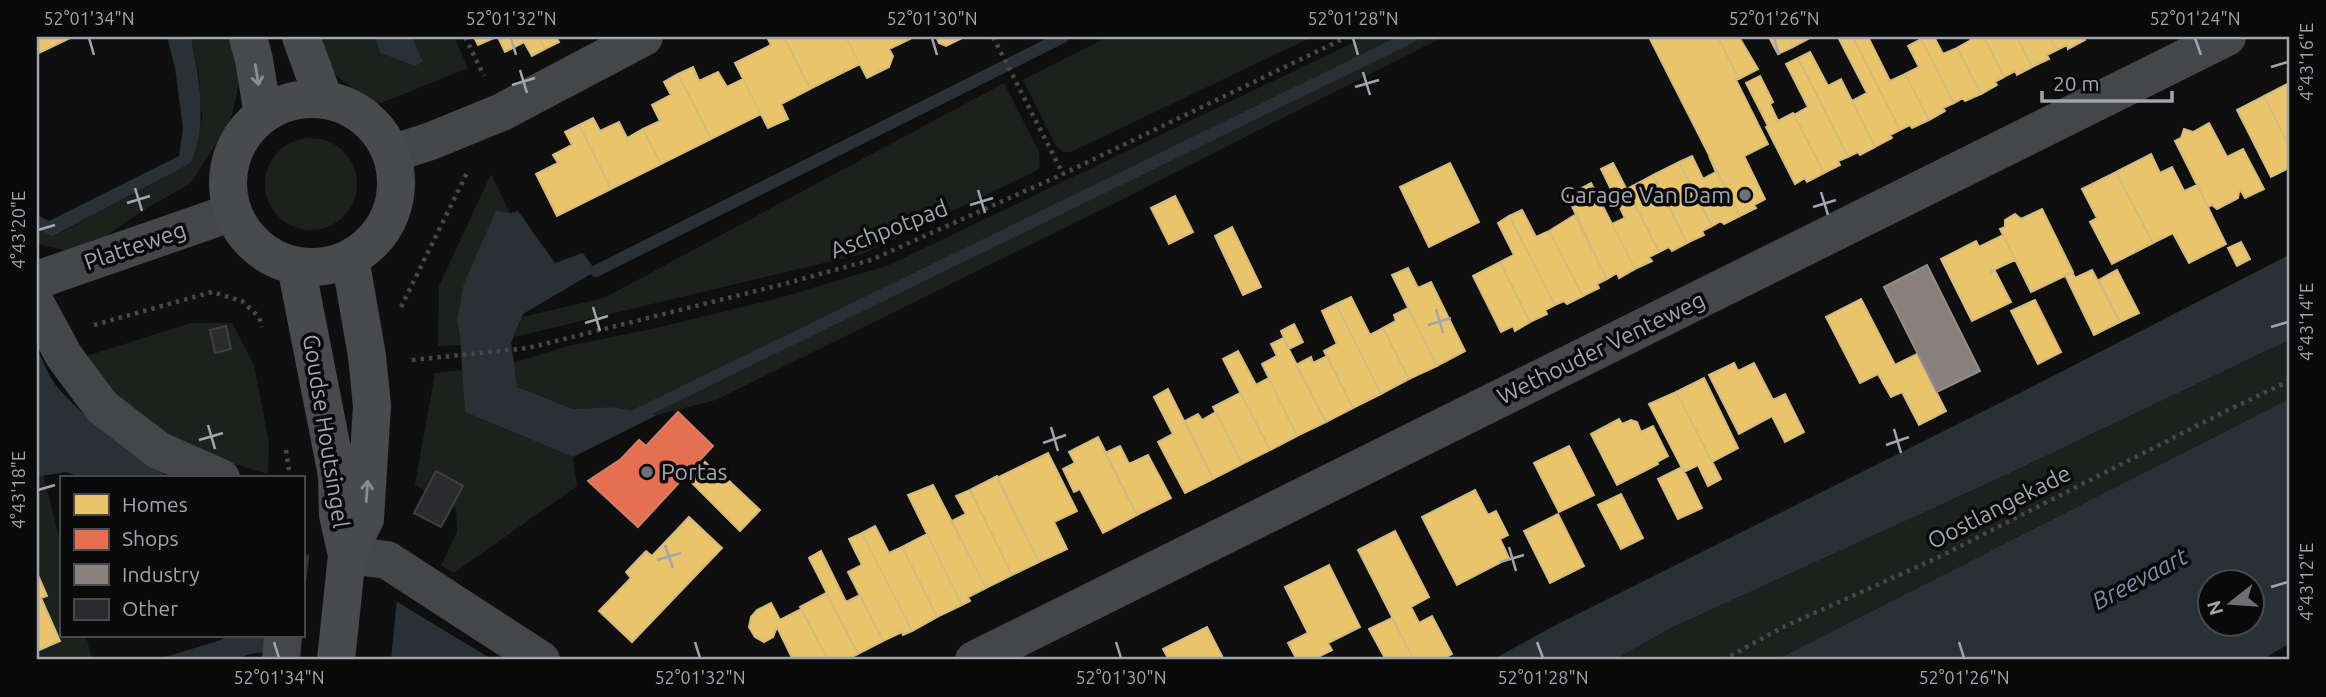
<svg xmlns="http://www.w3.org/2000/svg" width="2326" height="697" font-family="Ubuntu,sans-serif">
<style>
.green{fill:#1c211d}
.water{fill:#293036;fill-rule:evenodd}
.pier{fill:#0f0f10}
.homes{fill:#e9c46a;stroke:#d3bb7f;stroke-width:2}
.shops{fill:#e76f51;stroke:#d27f6e;stroke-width:2}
.industry{fill:#8a817c;stroke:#918c8c;stroke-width:2}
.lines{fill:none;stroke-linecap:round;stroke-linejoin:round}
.stream{stroke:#293036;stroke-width:12}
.building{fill:#2b2b2d;stroke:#3f4043;stroke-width:2}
.path{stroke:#47474a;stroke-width:4.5;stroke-dasharray:3.5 5;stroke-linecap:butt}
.minor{stroke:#454649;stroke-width:38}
.secondary{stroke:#494a4e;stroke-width:38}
.oneway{stroke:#8b8e98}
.ticks{fill:none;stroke:#a1a5b0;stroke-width:2.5}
.poi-dot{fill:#6e7078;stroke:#0a0a0b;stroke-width:2.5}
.labels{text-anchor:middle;stroke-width:7;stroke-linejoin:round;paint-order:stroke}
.poi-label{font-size:23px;fill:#a1a5b0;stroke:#0a0a0b;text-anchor:end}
.street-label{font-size:23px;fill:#a1a5b0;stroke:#0a0a0b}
.water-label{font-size:24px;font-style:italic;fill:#7990aa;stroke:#0a0a0b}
.neatline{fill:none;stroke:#a1a5b0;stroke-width:2.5}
.ticks-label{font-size:18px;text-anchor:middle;fill:#a1a5b0}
</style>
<rect width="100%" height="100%" fill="#0f0f10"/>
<!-- green -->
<path class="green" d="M 191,37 L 234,37 L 241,75 L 230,122 L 191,183 L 142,211 L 102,239 L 68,251 L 37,244 L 37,229 L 54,236 L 191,163 L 202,117 L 198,70 Z
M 312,37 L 375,37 L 380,53 L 415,66 L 423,62 L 412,37 L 454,37 L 468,68 L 379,104 C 346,85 327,74 312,37 Z
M 1107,37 L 1312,37 L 1071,152 L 1063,152 L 1056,146 L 1023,80 Z
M 1365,37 L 1443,37 L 1125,198 L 716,400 L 657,415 L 612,407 L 573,409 L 517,387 L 512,363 L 568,346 L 652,329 L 779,298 L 889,265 Z
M 1004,83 L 1039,152 L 1040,166 L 1036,171 L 862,254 L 514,337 L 522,317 L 604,298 Z
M265 184a46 46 0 1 1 92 0a46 46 0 1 1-92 0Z
M 491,174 L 510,213 L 457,322 L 461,345 L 438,346 L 439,286 Z
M 191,323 L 232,323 L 254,365 L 269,442 L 268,474 L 189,451 L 112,408 L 77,359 Z
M 2289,340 L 2289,399 L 1776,660 L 1614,660 L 1671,628 L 2008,474 Z
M 463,370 L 465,412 L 573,457 L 577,486 L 454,573 L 441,566 L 457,532 L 456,509 L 415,485 L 435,373 Z
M 37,451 L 61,544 L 61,636 L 86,636 L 92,660 L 37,660 Z"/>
<!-- water -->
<path class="water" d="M 167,37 L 191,37 C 199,79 208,122 191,163 L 53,236 L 37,229 L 37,215 L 49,221 L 179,156 L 183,128 L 175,68 Z
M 375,37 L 412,37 L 423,62 L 415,66 L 380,53 Z
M 496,211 L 510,213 L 518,211 L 555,263 L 583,253 L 596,271 L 523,314 L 511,343 L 517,387 L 573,409 L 612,407 L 657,415 L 573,457 L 465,412 L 460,337 L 457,322 L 464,283 Z
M 2289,255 L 2289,340 L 2008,474 L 1671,628 L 1614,660 L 1492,660 L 1550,628 L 2016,395 Z
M 37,350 C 44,362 49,378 58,388 C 90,424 129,454 171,478 L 83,478 L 66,472 L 37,477 Z
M 2289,399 L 2289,644 L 2261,660 L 1776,660 ZM 2210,582 L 2252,582 L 2252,624 L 2210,624 Z
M 303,552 L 394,600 L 493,660 L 396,660 L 357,643 L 250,654 L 232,660 L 155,660 L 221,640 L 226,636 L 303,636 Z"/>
<!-- pier -->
<path class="pier" d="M 310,552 L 397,598 L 391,660 L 387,660 L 356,647 L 296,653 L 299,636 L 303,636 L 303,605 Z"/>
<!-- homes -->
<path class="homes" d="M 37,37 L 72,37 L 37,54 Z
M 474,37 L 496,37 L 478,45 Z
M 498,37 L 539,37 L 545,49 L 532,56 L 524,42 L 505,52 Z
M 539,37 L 556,37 L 559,42 L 545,49 Z
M 767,37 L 784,37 L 810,89 L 781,104 L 788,119 L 768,128 L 735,63 L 771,45 Z
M 784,37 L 846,37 L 860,64 L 810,89 Z
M 846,37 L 909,37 L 910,39 L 889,49 L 893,56 L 889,67 L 867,78 Z
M 936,37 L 964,37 L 946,46 L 939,43 Z
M 1649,37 L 1718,37 L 1739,79 L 1736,80 L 1768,144 L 1744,156 L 1765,199 L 1754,205 L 1756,208 L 1740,216 Z
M 1718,37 L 1739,37 L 1758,69 L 1739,79 Z
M 1769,37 L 1788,37 L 1793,47 L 1778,54 Z
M 1788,37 L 1806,37 L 1808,39 L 1793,47 Z
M 1838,37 L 1853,37 L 1900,130 L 1890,135 L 1892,138 L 1875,147 L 1852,101 L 1867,93 Z
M 1853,37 L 1868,37 L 1890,81 L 1905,74 L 1929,120 L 1912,128 L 1910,125 L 1900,130 Z
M 1926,37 L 1934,37 L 1943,54 L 1957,48 L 1981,94 L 1965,101 L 1963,98 L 1954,103 L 1921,39 Z
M 1969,37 L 1984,37 L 2004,77 L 1995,82 L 1997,85 L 1981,94 L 1957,48 L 1971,40 Z
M 1984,37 L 2017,37 L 2032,67 L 2017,75 L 2015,71 L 2004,77 Z
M 2017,37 L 2050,37 L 2057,50 L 2047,55 L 2049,59 L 2032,67 Z
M 2050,37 L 2083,37 L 2085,40 L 2068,49 L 2067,45 L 2057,50 Z
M 1921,39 L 1954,103 L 1943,108 L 1945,111 L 1929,120 L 1905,74 L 1919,67 L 1908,46 Z
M 1810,52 L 1828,86 L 1841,79 L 1875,147 L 1860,155 L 1858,152 L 1848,157 L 1798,58 Z
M 1798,58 L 1848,157 L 1838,161 L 1840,165 L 1824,173 L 1794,115 L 1808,107 L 1786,64 Z
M 693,67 L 699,81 L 718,72 L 727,87 L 743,79 L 761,114 L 711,139 L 678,74 Z
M 678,74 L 711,139 L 661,164 L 643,129 L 660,121 L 652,105 L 671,95 L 664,82 Z
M 1760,76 L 1773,102 L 1770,104 L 1778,121 L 1793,113 L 1824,173 L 1807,182 L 1805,178 L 1795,184 L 1766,127 L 1768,126 L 1746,83 Z
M 2289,83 L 2289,146 L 2264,96 Z
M 2264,96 L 2289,146 L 2289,168 L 2271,177 L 2237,110 Z
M 593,118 L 600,131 L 619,122 L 627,138 L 643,129 L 661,164 L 611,189 L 579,125 Z
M 2209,123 L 2227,157 L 2243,149 L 2264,189 L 2245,198 L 2241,191 L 2239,192 L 2238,198 L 2217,209 L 2212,205 L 2208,207 L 2175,141 L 2181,138 L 2184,129 L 2193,132 Z
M 579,125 L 611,189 L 557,216 L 536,174 L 558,163 L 553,155 L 572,145 L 565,132 Z
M 2151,154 L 2160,173 L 2172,167 L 2184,191 L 2197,185 L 2226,244 L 2189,263 L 2173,233 L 2153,243 L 2116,172 Z
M 1692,156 L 1703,179 L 1716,172 L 1709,156 L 1740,216 L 1724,224 L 1721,221 L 1712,226 L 1679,162 Z
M 1679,162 L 1712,226 L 1702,231 L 1704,235 L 1687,243 L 1653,175 Z
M 1450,163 L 1479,222 L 1429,247 L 1400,187 Z
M 1613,163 L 1659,252 L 1649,257 L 1652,261 L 1635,269 L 1612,224 L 1625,218 L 1601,169 Z
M 2116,172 L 2153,243 L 2112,264 L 2090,222 L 2097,218 L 2082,189 Z
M 1653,175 L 1687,243 L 1672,251 L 1669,247 L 1659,252 L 1627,189 Z
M 1591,183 L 1635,269 L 1619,278 L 1617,273 L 1607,279 L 1567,196 Z
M 1175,196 L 1193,232 L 1169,244 L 1151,208 Z
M 2042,209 L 2073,272 L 2031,292 L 2000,229 L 2005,227 L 2005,220 L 2015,214 L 2021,219 Z
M 1522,210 L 1536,237 L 1549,231 L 1583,296 L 1567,304 L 1564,301 L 1555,305 L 1509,216 Z
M 1575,215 L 1607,279 L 1597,284 L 1599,288 L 1583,296 L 1549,231 Z
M 1509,216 L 1555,305 L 1545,310 L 1547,314 L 1530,322 L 1500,262 L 1514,255 L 1498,223 Z
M 1232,227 L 1261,287 L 1243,295 L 1215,236 Z
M 2003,235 L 2015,260 L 1991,271 L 1991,273 L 1995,271 L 2011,302 L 1972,321 L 1941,259 L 1976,241 L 1979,247 Z
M 2241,242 L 2250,259 L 2237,266 L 2228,248 Z
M 1500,262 L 1530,322 L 1515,331 L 1513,326 L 1501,332 L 1473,276 Z
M 1408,268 L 1418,288 L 1431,282 L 1465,351 L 1437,366 L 1392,275 Z
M 2092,270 L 2120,322 L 2094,335 L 2065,275 L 2072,272 L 2075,278 Z
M 2117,270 L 2139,313 L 2120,322 L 2099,280 Z
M 1351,297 L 1370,335 L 1383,328 L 1409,379 L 1381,394 L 1336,304 Z
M 1861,299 L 1895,365 L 1917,354 L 1946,411 L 1919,425 L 1902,392 L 1891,397 L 1878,374 L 1860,383 L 1826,317 Z
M 2035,300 L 2061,352 L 2038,364 L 2011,311 Z
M 1336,304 L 1381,394 L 1353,408 L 1324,351 L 1337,344 L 1322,311 Z
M 1408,308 L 1437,366 L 1409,379 L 1383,328 L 1396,321 L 1394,315 Z
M 1294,324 L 1303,342 L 1289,349 L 1281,331 Z
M 1283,338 L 1326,422 L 1297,436 L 1262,364 L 1277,356 L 1271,344 Z
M 1238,351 L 1256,385 L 1269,378 L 1297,436 L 1270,450 L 1223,359 Z
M 1327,356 L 1353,408 L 1326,422 L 1296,365 L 1311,357 L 1313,363 Z
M 1734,363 L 1738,371 L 1754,363 L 1773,400 L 1785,394 L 1804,432 L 1785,442 L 1772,416 L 1739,434 L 1709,375 Z
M 1704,378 L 1738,448 L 1712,462 L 1676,392 Z
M 1168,389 L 1213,479 L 1185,493 L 1158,442 L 1173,434 L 1154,397 Z
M 1676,392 L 1721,479 L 1708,486 L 1698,465 L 1684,472 L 1649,404 Z
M 1240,393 L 1270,450 L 1242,464 L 1213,407 Z
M 1216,412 L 1242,464 L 1213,479 L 1185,421 L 1198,414 L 1202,420 Z
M 1619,419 L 1622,424 L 1631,420 L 1637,422 L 1641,432 L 1653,426 L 1668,456 L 1657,462 L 1658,464 L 1617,485 L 1591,434 Z
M 1098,437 L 1137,515 L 1103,533 L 1080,489 L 1074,492 L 1063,469 L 1075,463 L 1069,452 Z
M 1120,446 L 1129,464 L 1148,455 L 1171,498 L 1137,515 L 1105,453 Z
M 1569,446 L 1594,495 L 1559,512 L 1534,463 Z
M 1048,453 L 1077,511 L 1054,522 L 1067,549 L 1039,562 L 997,478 Z
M 705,462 L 723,480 L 726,478 L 760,510 L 740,531 L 689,480 Z
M 1682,467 L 1702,508 L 1678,519 L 1658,479 Z
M 997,476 L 1039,562 L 1012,575 L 970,490 Z
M 933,485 L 986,588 L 968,597 L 970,601 L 962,605 L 908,495 Z
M 970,490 L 1012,575 L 986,588 L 952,521 L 966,514 L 956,496 Z
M 1475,490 L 1488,515 L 1496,511 L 1508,535 L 1500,539 L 1509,558 L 1457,585 L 1422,517 Z
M 1621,494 L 1643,538 L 1621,549 L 1598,505 Z
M 1558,514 L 1584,566 L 1550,583 L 1524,531 Z
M 689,517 L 722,548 L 632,642 L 599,611 L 631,578 L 626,572 L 646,551 L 652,556 Z
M 875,526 L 889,553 L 902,547 L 937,617 L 912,631 L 862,533 Z
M 1395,531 L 1429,597 L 1411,607 L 1419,623 L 1432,616 L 1452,654 L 1440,660 L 1414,660 L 1358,550 Z
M 862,533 L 912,631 L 903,635 L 902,632 L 883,641 L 848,572 L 862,565 L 849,539 Z
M 927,534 L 962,605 L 937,617 L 902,547 Z
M 821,551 L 846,602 L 860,595 L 883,641 L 858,654 L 809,558 Z
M 1329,565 L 1360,627 L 1328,643 L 1332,650 L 1312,660 L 1297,660 L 1288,643 L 1308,633 L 1285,587 Z
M 37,573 L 47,596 L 41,598 L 60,641 L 37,651 Z
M 826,593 L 858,654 L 845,660 L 828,660 L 800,607 Z
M 771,603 L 780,620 L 801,609 L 828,660 L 793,660 L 777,627 L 773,637 L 764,642 L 755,637 L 749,627 L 751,617 L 757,610 Z
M 1392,618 L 1414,660 L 1386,660 L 1369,629 Z
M 1207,627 L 1224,660 L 1169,660 L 1163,649 Z"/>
<!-- shops -->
<path class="shops" d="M 678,412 L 713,446 L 638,527 L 588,481 L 621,459 L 639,440 L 646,446 Z"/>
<!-- industry -->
<path class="industry" d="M 1927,265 L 1980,371 L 1937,392 L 1884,287 Z"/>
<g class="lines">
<!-- stream -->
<path class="stream" d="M 596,271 L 1063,37
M 626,420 L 1411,37"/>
</g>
<!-- building -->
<path class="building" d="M 226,326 L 231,349 L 215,353 L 210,330 Z
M 436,471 L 463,486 L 441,527 L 414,513 Z"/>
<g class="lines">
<!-- path -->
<path class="path" d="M 465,37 L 484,76
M 993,37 L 1063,174
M 401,307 L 467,173
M 94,325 L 212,292 L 242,301 L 259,317 L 262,327
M 412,360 L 528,348 L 784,284 L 871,260 L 1063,174 L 1347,37
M 286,450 L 290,478
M 1723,660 L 1781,628 L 1937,558 L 2224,412 L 2289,381"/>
<!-- minor -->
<path class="minor" d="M 391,154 L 431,141 L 502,112 L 644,37
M 37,280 L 233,212
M 37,306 L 64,356 L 102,407 L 158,450 L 221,478
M 347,555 L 387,560 L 541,660
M 281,660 L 283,636
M 974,660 L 2227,37"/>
<!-- secondary -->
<path class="secondary" d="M 248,37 L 254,60 L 263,115
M 301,37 L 324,100
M228 183a84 84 0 1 1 168 0a84 84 0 1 1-168 0Z
M 296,266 L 337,475 L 338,515 L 347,555 L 336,660
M 347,555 L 365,519 L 372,406 L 367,356 L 350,258"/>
</g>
<!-- one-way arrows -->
<defs><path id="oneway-shaft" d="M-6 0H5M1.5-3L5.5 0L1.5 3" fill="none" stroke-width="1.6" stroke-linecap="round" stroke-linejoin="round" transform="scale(1.75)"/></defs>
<g class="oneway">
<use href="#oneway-shaft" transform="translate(257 75) rotate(81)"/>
<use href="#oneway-shaft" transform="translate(367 491) rotate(-86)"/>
</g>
<!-- ticks -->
<path class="ticks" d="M 89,38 L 94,55M 511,38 L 516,55M 932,38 L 937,55M 1353,38 L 1358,55M 1774,38 L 1779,55M 2195,38 L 2201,55M 2271,67 L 2288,62M 520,70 L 527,93M 1363,72 L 1370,95M 512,85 L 535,78M 1355,87 L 1379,80M 135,188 L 142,211M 978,190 L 985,213M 1821,192 L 1828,215M 127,203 L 150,196M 970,205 L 993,198M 1813,207 L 1836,200M 38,230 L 55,225M 593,307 L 600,331M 1436,309 L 1443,333M 585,323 L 608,316M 1428,325 L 1451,318M 2271,327 L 2288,322M 208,425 L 215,449M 1051,427 L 1058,451M 1894,429 L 1901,453M 199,440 L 223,433M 1043,443 L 1066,435M 1886,445 L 1909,437M 38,490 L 55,485M 665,545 L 673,568M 1509,547 L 1516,571M 657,560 L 681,553M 1500,562 L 1524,555M 2271,587 L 2288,582M 274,642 L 279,658M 695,642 L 700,658M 1116,642 L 1121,658M 1537,642 L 1543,658M 1959,642 L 1964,658"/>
<!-- markers -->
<g class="poi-dot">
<circle cx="1745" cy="195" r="7"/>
<circle cx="647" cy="472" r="7"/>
</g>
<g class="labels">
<!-- poi labels -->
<g class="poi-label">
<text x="1731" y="203">Garage Van Dam</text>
<text x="661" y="480" text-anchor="start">Portas</text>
</g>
<!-- street labels -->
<g class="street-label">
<text transform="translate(889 229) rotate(-21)" y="8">Aschpotpad</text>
<text transform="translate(135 246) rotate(-19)" y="8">Platteweg</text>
<text transform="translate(1601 348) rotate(-26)" y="8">Wethouder Venteweg</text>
<text transform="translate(326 431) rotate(81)" y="8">Goudse Houtsingel</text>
<text transform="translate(1999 507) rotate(-27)" y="8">Oostlangekade</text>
</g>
<!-- water labels -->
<g class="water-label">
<text transform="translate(2140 579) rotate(-28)" y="8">Breevaart</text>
</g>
</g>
<!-- border -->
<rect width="2326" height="697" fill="none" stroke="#0a0a0b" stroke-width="77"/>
<!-- legend -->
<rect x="60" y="476" width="245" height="161" fill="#0a0a0b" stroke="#46484d" stroke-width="2"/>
<rect x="74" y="494" width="35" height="21" fill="#e9c46a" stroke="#46484d" stroke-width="2"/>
<text x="122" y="512" font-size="21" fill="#a1a5b0">Homes</text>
<rect x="74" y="529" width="35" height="21" fill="#e76f51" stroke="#46484d" stroke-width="2"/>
<text x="122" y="546" font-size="21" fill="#a1a5b0">Shops</text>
<rect x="74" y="564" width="35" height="21" fill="#8a817c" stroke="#46484d" stroke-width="2"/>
<text x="122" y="582" font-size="21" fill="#a1a5b0">Industry</text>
<rect x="74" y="599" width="35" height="21" fill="#2b2b2d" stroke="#46484d" stroke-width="2"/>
<text x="122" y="616" font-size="21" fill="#a1a5b0">Other</text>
<!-- north arrow -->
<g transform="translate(2231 603) rotate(253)"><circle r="33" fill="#0a0a0b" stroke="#46484d" stroke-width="2"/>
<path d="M0-5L12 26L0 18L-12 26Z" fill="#6e7078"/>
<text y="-10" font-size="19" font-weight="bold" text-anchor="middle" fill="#a1a5b0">N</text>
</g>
<!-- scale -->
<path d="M2042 91v10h130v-10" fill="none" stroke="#a1a5b0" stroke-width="3.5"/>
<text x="2053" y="91" font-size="21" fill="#a1a5b0" stroke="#0a0a0b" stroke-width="5" paint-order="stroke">20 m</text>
<rect x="38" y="38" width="2250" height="620" class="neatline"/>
<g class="ticks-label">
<text x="89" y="25">52°01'34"N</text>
<text x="511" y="25">52°01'32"N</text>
<text x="932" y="25">52°01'30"N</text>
<text x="1353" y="25">52°01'28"N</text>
<text x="1774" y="25">52°01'26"N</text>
<text x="2195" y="25">52°01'24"N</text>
<text transform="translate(2307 62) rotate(-90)" y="6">4°43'16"E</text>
<text transform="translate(19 230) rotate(-90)" y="6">4°43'20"E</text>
<text transform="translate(2307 322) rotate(-90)" y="6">4°43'14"E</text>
<text transform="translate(19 490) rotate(-90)" y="6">4°43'18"E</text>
<text transform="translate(2307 582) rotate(-90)" y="6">4°43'12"E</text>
<text x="279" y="684">52°01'34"N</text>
<text x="700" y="684">52°01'32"N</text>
<text x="1121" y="684">52°01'30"N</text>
<text x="1543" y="684">52°01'28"N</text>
<text x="1964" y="684">52°01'26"N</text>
</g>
</svg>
